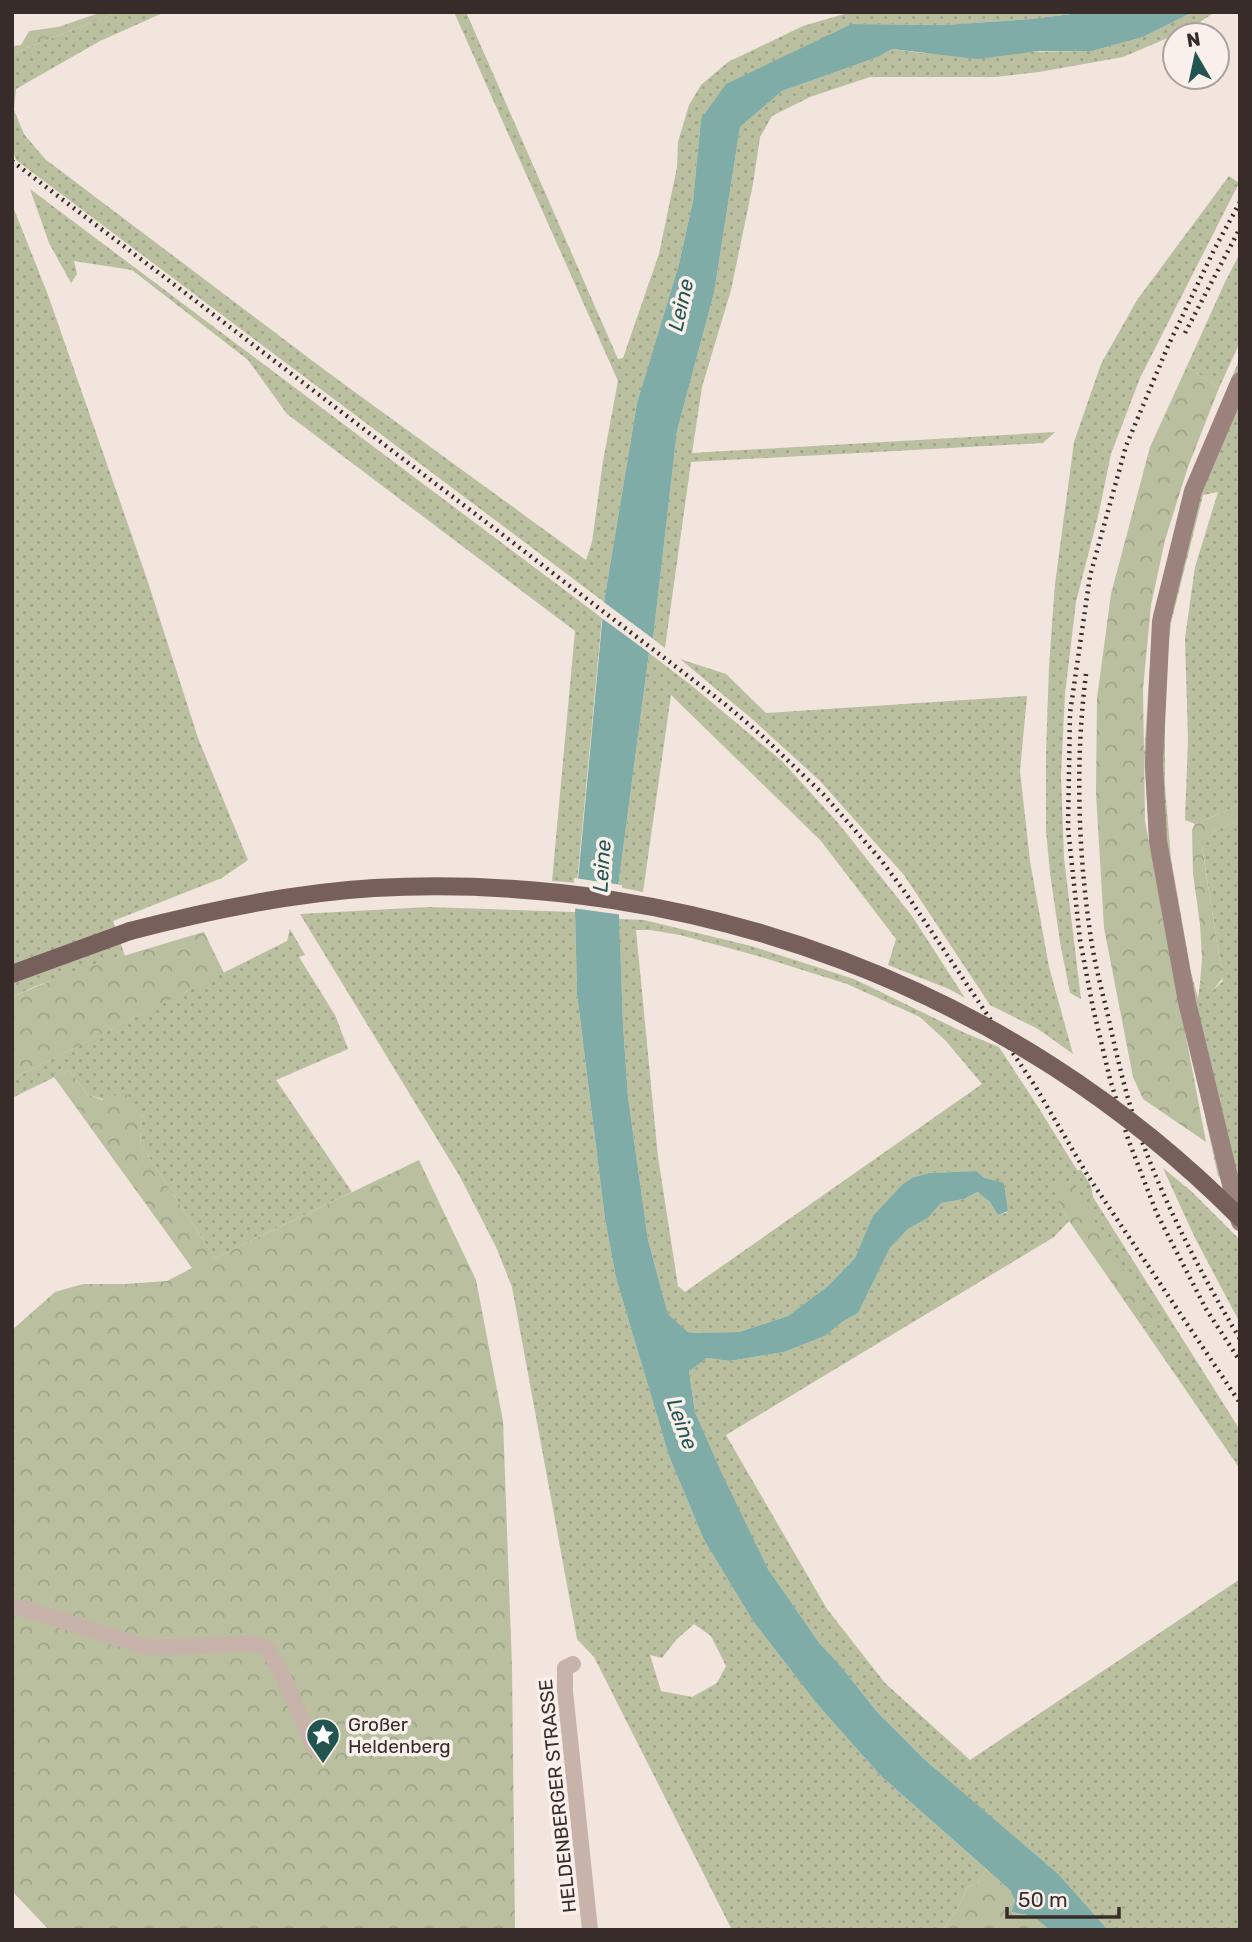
<svg xmlns="http://www.w3.org/2000/svg" width="1252" height="1942" font-family="Rubik,sans-serif">
<style>
.grass{fill:url(#grass-dots);fill-rule:evenodd}
.forest{fill:url(#forest-crowns)}
.water{fill:#7faca6}
.pier{fill:#f1e5de}
.lines{fill:none;stroke-linecap:round;stroke-linejoin:round}
.street{stroke:#c8b3ab;stroke-width:16}
.secondary{stroke:#9c827c;stroke-width:18}
.primary{stroke:#77605c;stroke-width:18}
.rail{stroke:#372c2a;stroke-width:4.5;stroke-dasharray:2 5;stroke-linecap:butt}
.primary-bridge{stroke:#77605c;stroke-width:18}
.labels{text-anchor:middle;stroke-width:7;stroke-linejoin:round;paint-order:stroke}
.poi-label{font-size:19px;fill:#372c2a;stroke:#f9f0eb;text-anchor:start}
.street-label{font-size:19px;fill:#372c2a;stroke:#f9f0eb}
.water-label{font-size:21px;font-style:italic;fill:#225550;stroke:#f9f0eb}
</style>
<defs>
<pattern id="grass-dots" width="8" height="8" patternUnits="userSpaceOnUse" patternTransform="scale(1.75)"><rect width="8" height="8" fill="#babf9f"/><path d="M2 2h.1M6 6h.1" fill="none" stroke="#a0a489" stroke-width="1.8" stroke-linecap="round"/></pattern>
<pattern id="forest-crowns" width="20" height="18" patternUnits="userSpaceOnUse" patternTransform="scale(1.75)"><rect width="20" height="18" fill="#babf9f"/><path d="M2 6a3 3 0 1 1 6 0M12 15a3 3 0 1 1 6 0" fill="none" stroke="#a0a489"/></pattern>
</defs>
<rect width="100%" height="100%" fill="#f1e5de"/>
<!-- grass -->
<path class="grass" d="M 118,12 L 165,12 L 100,41 L 16,89 L 14,110 L 24,134 L 45,159 L 330,374 L 586,560 L 592,542 L 603,461 L 618,381 L 454,12 L 466,12 L 618,359 L 623,358 L 659,254 L 677,167 L 678,142 L 689,105 L 701,85 L 728,62 L 803,26 L 851,12 L 1088,12 L 1031,19 L 944,25 L 852,24 L 701,119 L 693,201 L 679,264 L 637,403 L 604,602 L 16,160 L 12,148 L 12,54 Z
M 1193,12 L 1215,12 L 1191,28 L 1123,57 L 1039,72 L 995,77 L 870,77 L 810,97 L 772,116 L 760,137 L 753,184 L 731,290 L 702,387 L 692,453 L 1055,432 L 1043,443 L 691,462 L 665,648 L 653,639 L 677,431 L 714,293 L 740,127 L 782,91 L 878,57 L 892,49 L 922,53 L 1092,51 L 1143,37 Z
M 1229,176 L 1239,183 L 1140,378 L 1111,454 L 1099,512 L 1076,602 L 1065,694 L 1061,776 L 1064,858 L 1081,999 L 1070,993 L 1060,942 L 1050,873 L 1046,831 L 1046,753 L 1049,666 L 1055,584 L 1074,442 L 1101,364 L 1137,300 Z
M 30,189 L 602,618 L 577,883 L 552,881 L 575,631 L 287,414 L 248,360 L 132,270 L 74,261 L 77,274 L 71,283 L 49,243 Z
M 12,204 L 48,295 L 147,579 L 198,738 L 248,860 L 222,878 L 113,921 L 125,956 L 36,986 L 12,997 Z
M 1240,253 L 1240,342 L 1219,388 L 1187,366 L 1225,282 Z
M 1240,358 L 1240,805 L 1195,824 L 1185,820 L 1188,740 L 1185,638 L 1195,567 L 1218,492 L 1203,495 L 1171,623 L 1165,678 L 1165,786 L 1171,858 L 1191,972 L 1198,998 L 1200,983 L 1213,990 L 1223,981 L 1202,846 L 1214,831 L 1240,820 L 1240,1198 L 1218,1176 L 1173,970 L 1151,863 L 1144,756 L 1153,614 L 1187,485 Z
M 649,653 L 691,685 L 782,761 L 839,824 L 912,916 L 965,998 L 949,989 L 888,965 L 896,939 L 821,841 L 671,695 L 643,892 L 618,887 Z
M 680,659 L 726,674 L 766,713 L 1027,696 L 1020,771 L 1030,861 L 1049,967 L 1073,1054 L 1038,1029 L 990,1005 L 904,875 L 820,781 L 751,718 Z
M 428,907 L 575,912 L 577,994 L 605,1219 L 616,1278 L 669,1456 L 704,1540 L 753,1621 L 817,1704 L 881,1776 L 986,1869 L 977,1884 L 967,1887 L 959,1906 L 943,1930 L 732,1930 L 594,1657 L 577,1639 L 512,1287 L 496,1247 L 459,1175 L 300,914 ZM 694,1624 L 711,1636 L 726,1666 L 717,1683 L 692,1697 L 661,1691 L 650,1655 L 662,1658 L 676,1640 Z
M 619,919 L 644,920 L 751,946 L 854,979 L 965,1033 L 999,1047 L 1040,1110 L 1077,1170 L 1081,1170 L 1091,1186 L 1093,1197 L 1240,1430 L 1240,1469 L 1141,1325 L 1152,1327 L 1057,1200 L 1069,1221 L 1054,1237 L 726,1435 L 827,1609 L 885,1683 L 970,1760 L 1240,1579 L 1240,1930 L 1108,1930 L 1057,1874 L 924,1759 L 879,1714 L 838,1663 L 820,1644 L 768,1569 L 720,1472 L 695,1412 L 689,1370 L 707,1358 L 730,1361 L 784,1352 L 825,1336 L 842,1322 L 858,1313 L 890,1248 L 908,1229 L 928,1218 L 941,1203 L 964,1199 L 979,1192 L 990,1202 L 998,1215 L 1008,1212 L 1004,1184 L 985,1178 L 976,1171 L 929,1173 L 914,1177 L 874,1216 L 855,1258 L 828,1286 L 788,1316 L 739,1332 L 689,1333 L 668,1314 L 648,1240 L 628,1097 L 623,1024 ZM 636,930 L 650,930 L 680,935 L 758,956 L 847,984 L 920,1017 L 946,1041 L 982,1084 L 685,1292 L 678,1286 L 658,1157 Z
M 290,929 L 305,955 L 299,957 L 335,1015 L 348,1049 L 276,1080 L 352,1192 L 215,1258 L 141,1145 L 140,1130 L 143,1113 L 87,1094 L 69,1070 L 12,1098 L 12,1079 L 287,941 Z
M 1163,1168 L 1191,1191 L 1240,1240 L 1240,1323 L 1195,1238 Z"/>
<!-- forest -->
<path class="forest" d="M 102,12 L 118,12 L 12,54 L 12,46 L 21,45 L 29,31 L 58,27 Z
M 1187,366 L 1219,388 L 1188,467 L 1165,540 L 1151,605 L 1143,689 L 1145,821 L 1206,1142 L 1143,1099 L 1133,1077 L 1104,928 L 1096,793 L 1097,698 L 1111,594 L 1150,447 Z
M 1240,805 L 1240,820 L 1214,831 L 1202,847 L 1223,981 L 1222,979 L 1213,990 L 1200,983 L 1202,959 L 1200,924 L 1193,874 L 1192,830 L 1195,824 Z
M 204,932 L 224,973 L 12,1079 L 12,997 C 74,969 140,951 204,932 Z
M 69,1070 L 87,1094 L 102,1100 L 125,1092 L 143,1113 L 140,1130 L 141,1145 L 215,1258 L 419,1160 L 476,1280 L 503,1421 L 512,1667 L 515,1930 L 49,1930 L 12,1891 L 12,1330 L 55,1292 L 83,1284 L 124,1284 L 167,1281 L 192,1268 L 54,1077 Z
M 1071,1182 L 1154,1320 L 1152,1327 L 1141,1325 L 1069,1221 L 1057,1200 L 1059,1184 Z
M 986,1869 L 1010,1890 L 1015,1901 L 1011,1912 L 1033,1916 L 1048,1928 L 1046,1930 L 943,1930 L 959,1906 L 967,1887 L 977,1884 Z"/>
<!-- water -->
<path class="water" d="M 1088,12 L 1193,12 L 1143,37 L 1092,51 L 1039,51 L 977,59 L 892,49 L 878,57 L 782,91 L 740,127 L 714,293 L 677,431 L 653,639 L 649,653 L 618,887 L 623,1024 L 628,1097 L 648,1240 L 668,1314 L 689,1333 L 739,1332 L 788,1316 L 828,1286 L 855,1258 L 873,1216 L 903,1184 L 914,1177 L 929,1173 L 976,1171 L 985,1178 L 1004,1183 L 1008,1211 L 998,1215 L 990,1202 L 978,1192 L 964,1199 L 941,1203 L 928,1218 L 908,1229 L 890,1248 L 858,1313 L 842,1322 L 825,1336 L 784,1352 L 730,1361 L 707,1358 L 689,1371 L 695,1412 L 721,1472 L 768,1569 L 820,1644 L 838,1663 L 879,1714 L 924,1759 L 1058,1874 L 1108,1930 L 1050,1930 L 1033,1916 L 1011,1912 L 1015,1901 L 1010,1890 L 881,1776 L 817,1704 L 753,1621 L 704,1540 L 669,1456 L 616,1278 L 605,1219 L 577,994 L 575,912 L 604,602 L 637,403 L 679,264 L 693,201 L 701,119 L 726,84 L 852,24 L 944,25 L 1031,19 Z"/>
<!-- pier -->
<path class="pier" d="M 601,600 L 656,641 L 652,655 L 599,616 Z
M 574,878 L 622,885 L 623,915 L 572,908 Z"/>
<g class="lines">
<!-- street -->
<path class="street" d="M 12,1605 L 146,1647 L 181,1647 L 253,1643 L 267,1648 L 282,1674 L 315,1749
M 573,1664 L 565,1668 L 565,1691 L 590,1930"/>
<!-- secondary -->
<path class="secondary" d="M 1240,381 L 1193,491 L 1161,622 L 1154,765 L 1158,841 L 1187,1002 L 1240,1222"/>
<!-- primary -->
<path class="primary" d="M 12,974 L 130,931"/>
<!-- rail -->
<path class="rail" d="M 12,161 L 726,705 L 759,733 L 823,794 L 881,860 L 907,895 L 1035,1086 L 1088,1176 L 1240,1403
M 1240,202 L 1215,248 L 1168,346 L 1126,446 L 1090,576 L 1070,713 L 1068,828 L 1080,940 L 1093,1008 L 1110,1079 L 1128,1139 L 1157,1214 L 1206,1309 L 1240,1361
M 1185,333 L 1240,228
M 1086,674 C 1075,761 1078,852 1091,939 C 1095,965 1102,991 1108,1016 C 1118,1061 1128,1106 1145,1149 C 1170,1215 1204,1279 1240,1339"/>
<!-- primary-bridge -->
<path class="primary-bridge" d="M 130,931 C 210,910 291,893 374,888 C 696,871 1012,988 1240,1218"/>
</g>
<!-- icons -->
<defs>
<g id="sight-pin" transform="scale(1.75)"><path d="M0 17L-7.5 6A9.5 9.5 0 1 1 7.5 6Z" fill="#225550" stroke="#f9f0eb"/><path d="M0-6L1.8-2.2L6-1.7L2.9 1.2L3.7 5.4L0 3.3L-3.7 5.4L-2.9 1.2L-6-1.7L-1.8-2.2Z" fill="#fff"/></g>
</defs>
<g fill-rule="evenodd">
<use href="#sight-pin" x="323" y="1735"/>
</g>
<g class="labels">
<!-- poi labels -->
<g class="poi-label">
<text x="348" y="1731">Großer<tspan x="348" dy="22">Heldenberg</tspan></text>
</g>
<!-- street labels -->
<g class="street-label">
<text transform="translate(557 1796) rotate(-96)" y="7">HELDENBERGER STRASSE</text>
</g>
<!-- water labels -->
<g class="water-label">
<text transform="translate(681 305) rotate(-77)" y="7">Leine</text>
<text transform="translate(602 866) rotate(-86)" y="7">Leine</text>
<text transform="translate(682 1424) rotate(70)" y="7">Leine</text>
</g>
</g>
<!-- border -->
<rect width="1252" height="1942" fill="none" stroke="#372c2a" stroke-width="28"/>
<!-- north arrow -->
<g transform="translate(1196 56) rotate(351)"><circle r="33" fill="#f9f0eb" stroke="#aba29e" stroke-width="2"/>
<path d="M0-5L12 26L0 18L-12 26Z" fill="#225550"/>
<text y="-10" font-size="19" font-weight="bold" text-anchor="middle" fill="#372c2a">N</text>
</g>
<!-- scale -->
<path d="M1007 1907v10h112v-10" fill="none" stroke="#372c2a" stroke-width="3.5"/>
<text x="1018" y="1907" font-size="21" fill="#372c2a" stroke="#f9f0eb" stroke-width="5" paint-order="stroke">50 m</text>
</svg>
